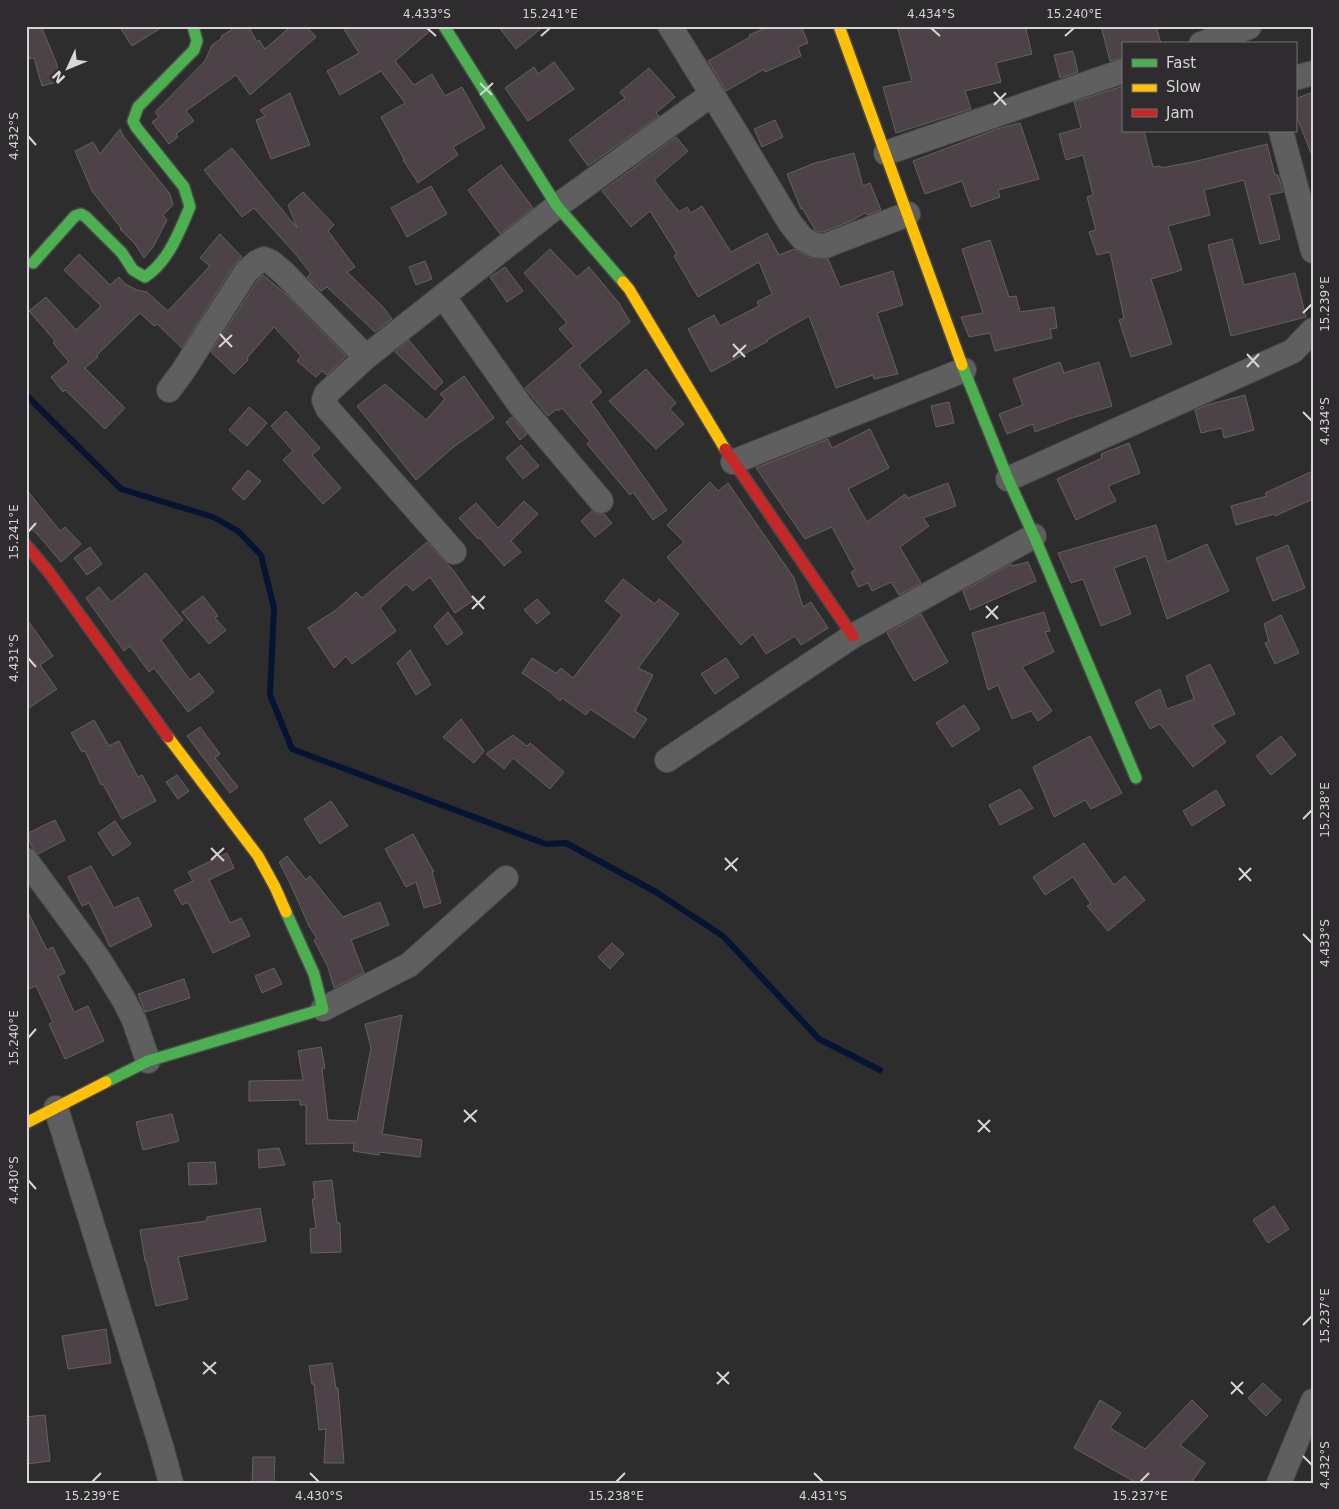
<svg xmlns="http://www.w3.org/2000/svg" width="1339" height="1509" font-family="'DejaVu Sans',sans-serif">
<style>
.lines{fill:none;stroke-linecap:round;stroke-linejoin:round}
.stream{stroke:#051432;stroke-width:6}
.building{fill:#4c4247;stroke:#636262}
.street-casing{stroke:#484848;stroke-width:26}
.fast-casing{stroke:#484848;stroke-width:14}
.slow-casing{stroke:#484848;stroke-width:14}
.jam-casing{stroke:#484848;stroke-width:14}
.street{stroke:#605f60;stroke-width:24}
.fast{stroke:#4caf50;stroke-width:11}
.slow{stroke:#ffc107;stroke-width:11}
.jam{stroke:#c62828;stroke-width:11}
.ticks{fill:none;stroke:#d7d5d7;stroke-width:2}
.neatline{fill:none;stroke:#d7d5d7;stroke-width:2}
.ticks-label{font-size:12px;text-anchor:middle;fill:#d7d5d7}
</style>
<rect width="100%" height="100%" fill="#2d2d2d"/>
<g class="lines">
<!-- stream -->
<path class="stream" d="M 26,395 L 121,489 L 213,517 L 238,531 L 261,555 L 274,608 L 270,695 L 292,749 L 546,844 L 566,843 L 656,892 L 723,936 L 819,1039 L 880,1070"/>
</g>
<!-- building -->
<path class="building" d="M 26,26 L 41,26 L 56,62 L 61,81 L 42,86 L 34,58 L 30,59 L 26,49 Z
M 119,26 L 164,26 L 132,46 Z
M 238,26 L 248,26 L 257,42 L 259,40 L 265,49 L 291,26 L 306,26 L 316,37 L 250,95 L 236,75 L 186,111 L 194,121 L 176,134 L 178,137 L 169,144 L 152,122 L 159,117 L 155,112 L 205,61 L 212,45 L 222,38 L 221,36 Z
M 342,26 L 428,26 L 430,31 L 395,61 L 414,85 L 432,74 L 445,96 L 462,87 L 485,128 L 453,147 L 458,155 L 418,183 L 403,160 L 404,159 L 381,117 L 405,103 L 381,71 L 340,95 L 327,71 L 359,53 Z
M 498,26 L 544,26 L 516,49 Z
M 770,26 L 801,26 L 808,43 L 798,47 L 801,56 L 765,72 L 764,69 L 726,91 L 708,61 L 750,37 L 749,35 Z
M 897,26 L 1025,26 L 1032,54 L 996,63 L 1001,82 L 965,91 L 971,109 L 896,133 L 883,87 L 912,81 Z
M 1101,26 L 1156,26 L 1161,44 L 1123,44 L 1123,58 L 1110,61 Z
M 1073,51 L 1078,72 L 1060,78 L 1054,55 Z
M 554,62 L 574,89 L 528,121 L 505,88 L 534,67 L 538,74 Z
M 649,68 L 675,97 L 656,113 L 659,116 L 588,166 L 569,140 L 625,98 L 620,92 Z
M 1123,86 L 1123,131 L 1144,131 L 1153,167 L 1160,166 L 1161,168 L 1197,161 L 1267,144 L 1275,175 L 1278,175 L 1283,192 L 1269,195 L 1280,239 L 1260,244 L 1244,180 L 1204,190 L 1210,215 L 1168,226 L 1182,270 L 1151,279 L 1172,344 L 1131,357 L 1119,320 L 1124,318 L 1110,252 L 1097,255 L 1089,232 L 1096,230 L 1087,197 L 1093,195 L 1083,155 L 1066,160 L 1059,134 L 1081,128 L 1074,102 Z
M 1313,92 L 1313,153 L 1311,153 L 1295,112 L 1295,99 Z
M 290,93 L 310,145 L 271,159 L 256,120 L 265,116 L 260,110 Z
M 775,120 L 783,137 L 762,147 L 754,129 Z
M 1020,123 L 1039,179 L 998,190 L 1000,197 L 971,207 L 962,181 L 925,194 L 913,161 L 997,129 Z
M 120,129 L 124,137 L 170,194 L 173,205 L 163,215 L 167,220 L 153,247 L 144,258 L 135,244 L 120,229 L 121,228 L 92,191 L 75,151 L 93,142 L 100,154 Z
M 676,137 L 688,151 L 654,180 L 679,212 L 687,207 L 691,213 L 702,206 L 731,252 L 767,233 L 779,255 L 794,249 L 809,257 L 828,259 L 840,287 L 893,271 L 903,305 L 877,313 L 898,374 L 874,379 L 873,375 L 836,388 L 809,316 L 767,340 L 768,341 L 711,372 L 688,329 L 714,315 L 720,326 L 759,306 L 757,302 L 772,294 L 759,262 L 698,297 L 674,256 L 677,254 L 650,211 L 631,227 L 602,191 Z
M 232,148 L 297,228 L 288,205 L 303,192 L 334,225 L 328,231 L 355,267 L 347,272 L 384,308 L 392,319 L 375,332 L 327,287 L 321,291 L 307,277 L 311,274 L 298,257 L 254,208 L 242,217 L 204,170 Z
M 854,153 L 863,186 L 870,183 L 881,210 L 867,215 L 865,213 L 851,221 L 823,232 L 819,232 L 815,230 L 803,209 L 801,209 L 787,174 L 815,163 Z
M 501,165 L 533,208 L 500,234 L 468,190 Z
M 431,186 L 447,214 L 407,237 L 391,208 Z
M 220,234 L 242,257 L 234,265 L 182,348 L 157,324 L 154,326 L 140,313 L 97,355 L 98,357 L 85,368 L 125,408 L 105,429 L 65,390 L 63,392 L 51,377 L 69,362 L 53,343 L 55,341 L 29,311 L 46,297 L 76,330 L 101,306 L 64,270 L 79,254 L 110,285 L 119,277 L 125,284 L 137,290 L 147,292 L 168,311 L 210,266 L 200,258 Z
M 1232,239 L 1244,285 L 1295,273 L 1306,317 L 1231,336 L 1208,245 Z
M 990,240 L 1009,297 L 1016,296 L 1020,312 L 1054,307 L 1057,328 L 1050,329 L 1052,338 L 995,351 L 990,333 L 969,337 L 961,317 L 983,313 L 962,249 Z
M 550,249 L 577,277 L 589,267 L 619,303 L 630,322 L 579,365 L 602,392 L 591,402 L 667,510 L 653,520 L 633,492 L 630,495 L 587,444 L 590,441 L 562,408 L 558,411 L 557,409 L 548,416 L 525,388 L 574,346 L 559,329 L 567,323 L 524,273 Z
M 425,261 L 432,279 L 416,285 L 409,267 Z
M 505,267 L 523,291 L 507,302 L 490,277 Z
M 263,275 L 287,295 L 346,356 L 327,375 L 322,371 L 316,377 L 297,361 L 301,356 L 274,327 L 247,358 L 248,360 L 234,374 L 211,352 L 257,281 Z
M 409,340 L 443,382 L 435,390 L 395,352 Z
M 1060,362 L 1064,373 L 1099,362 L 1112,406 L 1072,418 L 1035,432 L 1033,424 L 1007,434 L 999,414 L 1023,405 L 1013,379 Z
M 646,369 L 676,403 L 670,409 L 684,424 L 656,449 L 609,401 Z
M 464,376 L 494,418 L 451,449 L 416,480 L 357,406 L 385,384 L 426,420 L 445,399 L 440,394 Z
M 1245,395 L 1254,430 L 1224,438 L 1222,428 L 1201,433 L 1195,410 L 1207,405 Z
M 949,402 L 954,423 L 936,427 L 931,406 Z
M 249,407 L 267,423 L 247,446 L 229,430 Z
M 286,411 L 320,448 L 312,455 L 341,488 L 323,504 L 283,460 L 293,451 L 271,426 Z
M 512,417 L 527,434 L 520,440 L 506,422 Z
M 870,429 L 889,468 L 848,489 L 867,522 L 905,494 L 908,498 L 948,483 L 956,506 L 923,518 L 929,526 L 900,547 L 921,583 L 899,595 L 891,582 L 872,591 L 868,583 L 858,587 L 851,572 L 855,570 L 832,527 L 805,539 L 756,468 L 828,439 L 832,448 Z
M 1129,443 L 1140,473 L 1108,486 L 1116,501 L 1076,520 L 1057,479 L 1102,458 L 1101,454 Z
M 521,445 L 539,466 L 523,479 L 506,458 Z
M 248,470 L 261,481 L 244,500 L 232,489 Z
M 1313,471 L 1313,499 L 1275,516 L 1274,514 L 1236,525 L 1231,506 L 1267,496 L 1265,493 Z
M 710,482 L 718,491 L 728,483 L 794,578 L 803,607 L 811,602 L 828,628 L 801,645 L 795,636 L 766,654 L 753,634 L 741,645 L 667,557 L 684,542 L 667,525 Z
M 26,489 L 60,531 L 65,527 L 81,544 L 61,562 L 38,535 L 26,525 Z
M 524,501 L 538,514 L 511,541 L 521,552 L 504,566 L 480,538 L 478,539 L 459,518 L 476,503 L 498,528 Z
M 592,511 L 597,514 L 604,514 L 612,523 L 595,537 L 581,521 Z
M 1156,525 L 1167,562 L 1207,544 L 1229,591 L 1167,619 L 1146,556 L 1114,568 L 1131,614 L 1101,626 L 1083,579 L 1071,583 L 1058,553 Z
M 427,542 L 453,570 L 474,600 L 455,613 L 430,577 L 413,591 L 406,584 L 380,608 L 396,631 L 352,664 L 346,656 L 334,668 L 308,628 L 336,610 L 356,592 L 362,598 Z
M 1288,545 L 1305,588 L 1273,601 L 1256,558 Z
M 90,547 L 102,564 L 87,575 L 74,558 Z
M 1028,562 L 1036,581 L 970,610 L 963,591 L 1011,564 L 1012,566 Z
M 146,573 L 183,620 L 161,640 L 190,680 L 199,673 L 214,692 L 188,712 L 154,668 L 149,672 L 130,646 L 124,651 L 86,598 L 99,587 L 111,602 Z
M 623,579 L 655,604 L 659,599 L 679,614 L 638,668 L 653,675 L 635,711 L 647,719 L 634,738 L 590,709 L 586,715 L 562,698 L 560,701 L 550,692 L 522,673 L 532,658 L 556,673 L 561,668 L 573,678 L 622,615 L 605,601 Z
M 203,596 L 218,616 L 215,618 L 226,630 L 209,644 L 182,612 Z
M 537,599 L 550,613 L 537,624 L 524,610 Z
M 448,612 L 463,633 L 447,645 L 434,626 Z
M 1044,612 L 1050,631 L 1045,632 L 1054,652 L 1022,667 L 1052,711 L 1038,721 L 1031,711 L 1012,719 L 998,685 L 988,690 L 972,633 Z
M 921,614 L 948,662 L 914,681 L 887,633 Z
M 1281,615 L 1299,653 L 1275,664 L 1265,643 L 1269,642 L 1264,624 Z
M 26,618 L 53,656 L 40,665 L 57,689 L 26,710 Z
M 410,650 L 431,685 L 416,695 L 397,663 Z
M 726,658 L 739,677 L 715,694 L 701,674 Z
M 1210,664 L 1235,714 L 1212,725 L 1226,742 L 1193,767 L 1160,724 L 1150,729 L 1135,702 L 1160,689 L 1167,709 L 1194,699 L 1186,676 Z
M 964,705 L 980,729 L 952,747 L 936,723 Z
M 461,719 L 484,751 L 474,763 L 443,737 Z
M 94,720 L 109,746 L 119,741 L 138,777 L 142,775 L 156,801 L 122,819 L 103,784 L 101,785 L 85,751 L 82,752 L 71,733 Z
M 200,727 L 220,754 L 215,758 L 238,787 L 230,793 L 187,736 Z
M 513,735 L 527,746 L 530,743 L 564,772 L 550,789 L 513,758 L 504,769 L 486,754 Z
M 1090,736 L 1122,793 L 1091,809 L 1085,800 L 1054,817 L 1033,767 Z
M 1281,736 L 1296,755 L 1271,775 L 1256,756 Z
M 177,775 L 189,791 L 178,799 L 166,782 Z
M 1020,789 L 1033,808 L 1000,825 L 989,805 Z
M 1216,790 L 1225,805 L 1192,826 L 1183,811 Z
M 331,801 L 348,826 L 320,844 L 304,819 Z
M 55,820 L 65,840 L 38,854 L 33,849 L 26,834 Z
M 115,821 L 131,844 L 113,856 L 98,833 Z
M 413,834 L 434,872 L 432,872 L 441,903 L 424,908 L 416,882 L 406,887 L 385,849 Z
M 1084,843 L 1114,885 L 1125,876 L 1145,900 L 1108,931 L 1087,906 L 1091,904 L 1073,877 L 1045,895 L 1033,877 Z
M 227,853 L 234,868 L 209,880 L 230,923 L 241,918 L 250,936 L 213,953 L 188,902 L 182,905 L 174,890 L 193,881 L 188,872 Z
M 287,856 L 306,880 L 310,876 L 343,917 L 380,902 L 389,925 L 351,940 L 364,973 L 334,988 L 328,967 L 314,940 L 317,938 L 310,928 L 289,881 L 279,862 Z
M 91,866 L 114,908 L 138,897 L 152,926 L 110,947 L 89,903 L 82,906 L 68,877 Z
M 26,908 L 47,950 L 53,947 L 65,973 L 58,976 L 74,1012 L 88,1006 L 104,1041 L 65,1059 L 49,1024 L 53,1022 L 36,986 L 26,990 Z
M 612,943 L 624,954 L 610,969 L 598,957 Z
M 274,968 L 282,984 L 262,993 L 255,976 Z
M 184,979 L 190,998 L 145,1012 L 138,994 Z
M 402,1015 L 382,1134 L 422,1140 L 420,1157 L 379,1152 L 379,1155 L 353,1151 L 354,1143 L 306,1144 L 306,1105 L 300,1105 L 300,1100 L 249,1101 L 249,1081 L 303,1080 L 298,1051 L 321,1047 L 325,1068 L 322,1069 L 328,1120 L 357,1121 L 371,1048 L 365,1024 Z
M 172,1114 L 179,1141 L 143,1150 L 136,1122 Z
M 279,1148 L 285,1165 L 259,1168 L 258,1150 Z
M 215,1162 L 217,1184 L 189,1185 L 188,1163 Z
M 332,1180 L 337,1223 L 340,1223 L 341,1252 L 311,1253 L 310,1229 L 316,1228 L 312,1199 L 315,1199 L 313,1182 Z
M 1274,1206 L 1289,1229 L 1268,1243 L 1253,1220 Z
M 260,1208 L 266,1241 L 178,1257 L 188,1299 L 156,1306 L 146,1261 L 145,1261 L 140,1230 L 207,1221 L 207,1217 Z
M 106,1329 L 111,1363 L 68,1369 L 62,1336 Z
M 332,1363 L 336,1388 L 338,1388 L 344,1463 L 324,1463 L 326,1429 L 319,1430 L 314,1384 L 312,1384 L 309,1366 Z
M 1263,1383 L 1281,1400 L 1266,1416 L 1248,1398 Z
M 1100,1400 L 1121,1413 L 1110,1428 L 1145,1449 L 1192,1400 L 1208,1416 L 1180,1445 L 1205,1463 L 1191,1483 L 1137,1483 L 1074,1448 Z
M 45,1415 L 50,1461 L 27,1464 L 26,1417 Z
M 253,1457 L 275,1457 L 274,1483 L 252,1483 Z"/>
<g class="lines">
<!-- street casing -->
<g class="street-casing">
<path id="street" d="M 670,26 L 736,133 L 790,223 L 803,239 L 815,245 L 825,246 L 908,214
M 1201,44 L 1249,27
M 1295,78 L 1313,73
M 1281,131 L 1313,251
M 886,153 L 1123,71
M 443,296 L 520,405 L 601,501
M 169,390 L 183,371 L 246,272 L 256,263 L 264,259 L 271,262 L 284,273 L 366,357
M 733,462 L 964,370
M 1008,479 L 1293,351 L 1313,330
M 454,552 L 328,409 L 324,400 L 326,394 L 366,357 L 557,206 L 712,94
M 667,760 L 853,636 L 1034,536
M 26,860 L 98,958 L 124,1000 L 134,1020 L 148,1061
M 323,1009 L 409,965 L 506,878
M 56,1108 L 161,1446 L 171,1483
M 1279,1483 L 1313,1401"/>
</g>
<!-- fast casing -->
<g class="fast-casing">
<path id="fast" d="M 444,26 L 557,206 L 623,282
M 33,263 L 75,216 L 81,214 L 86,217 L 122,253 L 133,270 L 145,277 C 169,261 179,232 190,207 L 184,187 L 136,127 L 133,121 L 138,107 L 194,50 L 197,41 L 193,26
M 962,365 L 1008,479 L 1034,536 L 1136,778
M 106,1082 L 148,1061 L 323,1009 L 314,974 L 286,912"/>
</g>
<!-- slow casing -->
<g class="slow-casing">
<path id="slow" d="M 839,26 L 962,365
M 623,282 L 629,289 L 725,449
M 168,737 L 258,856 L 275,887 L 286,912
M 26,1123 L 106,1082"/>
</g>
<!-- jam casing -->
<g class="jam-casing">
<path id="jam" d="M 725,449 L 853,636
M 26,545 L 48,571 L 168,737"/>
</g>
<!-- street -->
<use href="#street" class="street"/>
<!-- fast -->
<use href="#fast" class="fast"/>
<!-- slow -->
<use href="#slow" class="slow"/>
<!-- jam -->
<use href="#jam" class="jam"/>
</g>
<!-- ticks -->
<path class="ticks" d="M 427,28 L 436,36M 931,28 L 940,36M 541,36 L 550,28M 1065,36 L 1074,28M 480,83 L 492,95M 994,92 L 1006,105M 480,95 L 493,83M 994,105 L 1006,93M 28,136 L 36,145M 1303,313 L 1312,304M 220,334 L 232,347M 733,344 L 745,357M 219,347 L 232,335M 1247,354 L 1259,367M 733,357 L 746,345M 1247,367 L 1259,354M 1303,412 L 1312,421M 28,532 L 36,523M 472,596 L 484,609M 986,606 L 998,619M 472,609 L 485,596M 986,618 L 998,606M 28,658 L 36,667M 1303,819 L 1312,810M 211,848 L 224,861M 725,858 L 737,871M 211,860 L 224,848M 1239,868 L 1251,881M 725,870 L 738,858M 1239,880 L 1251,868M 1303,934 L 1312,943M 28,1038 L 36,1029M 464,1110 L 476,1122M 978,1120 L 990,1132M 464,1122 L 477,1110M 978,1132 L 990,1120M 28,1180 L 36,1189M 1303,1325 L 1312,1316M 203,1362 L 216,1374M 717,1372 L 729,1384M 203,1374 L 216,1362M 1231,1382 L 1243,1394M 717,1384 L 729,1372M 1231,1394 L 1243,1382M 1303,1456 L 1312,1465M 310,1473 L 319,1482M 814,1473 L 823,1482M 92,1482 L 101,1473M 616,1482 L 625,1473M 1140,1482 L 1149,1473"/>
<!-- border -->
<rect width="1339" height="1509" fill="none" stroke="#2e2c2e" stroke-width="55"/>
<!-- legend -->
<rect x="1122" y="42" width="175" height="90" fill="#2e2c2e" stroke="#727072"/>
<rect x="1132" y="59" width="25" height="8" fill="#4caf50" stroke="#727072"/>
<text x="1166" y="68" font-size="15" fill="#d7d5d7">Fast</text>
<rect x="1132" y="84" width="25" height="8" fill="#ffc107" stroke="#727072"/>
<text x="1166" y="92" font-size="15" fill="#d7d5d7">Slow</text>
<rect x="1132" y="109" width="25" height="8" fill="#c62828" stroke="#727072"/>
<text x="1166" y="118" font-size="15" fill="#d7d5d7">Jam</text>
<!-- north arrow -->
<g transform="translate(68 68) rotate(226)" stroke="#2e2c2e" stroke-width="4" paint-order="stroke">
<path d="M0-4L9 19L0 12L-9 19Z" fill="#d7d5d7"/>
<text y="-8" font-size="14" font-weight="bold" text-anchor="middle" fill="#d7d5d7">N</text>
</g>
<rect x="28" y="28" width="1284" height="1454" class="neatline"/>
<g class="ticks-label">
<text x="427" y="18">4.433°S</text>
<text x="550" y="18">15.241°E</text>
<text x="931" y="18">4.434°S</text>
<text x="1074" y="18">15.240°E</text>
<text transform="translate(14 136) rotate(-90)" y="4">4.432°S</text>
<text transform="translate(1325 304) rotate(-90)" y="4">15.239°E</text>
<text transform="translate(1325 421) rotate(-90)" y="4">4.434°S</text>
<text transform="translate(14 532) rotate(-90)" y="4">15.241°E</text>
<text transform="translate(14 658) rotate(-90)" y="4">4.431°S</text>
<text transform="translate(1325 810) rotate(-90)" y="4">15.238°E</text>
<text transform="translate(1325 943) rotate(-90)" y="4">4.433°S</text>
<text transform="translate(14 1038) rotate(-90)" y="4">15.240°E</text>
<text transform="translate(14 1180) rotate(-90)" y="4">4.430°S</text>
<text transform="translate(1325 1316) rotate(-90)" y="4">15.237°E</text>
<text transform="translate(1325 1465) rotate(-90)" y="4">4.432°S</text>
<text x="92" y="1500">15.239°E</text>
<text x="319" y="1500">4.430°S</text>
<text x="616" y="1500">15.238°E</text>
<text x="823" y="1500">4.431°S</text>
<text x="1140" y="1500">15.237°E</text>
</g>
</svg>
